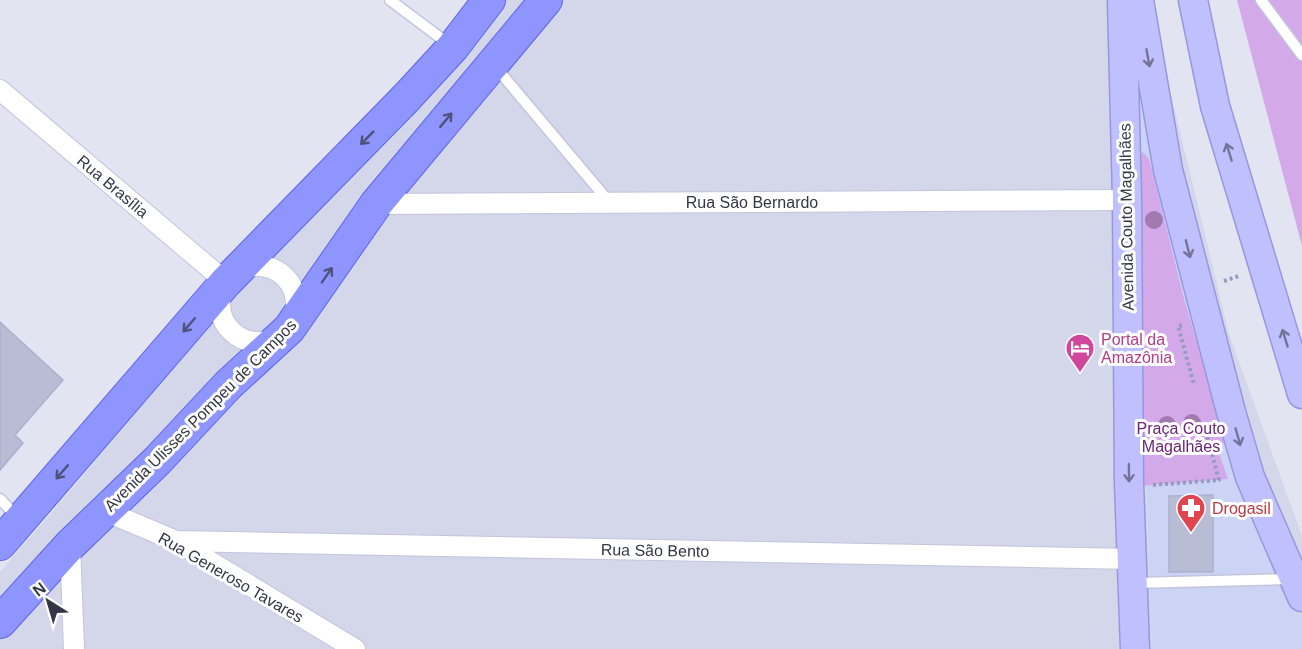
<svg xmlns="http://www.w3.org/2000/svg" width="1302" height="649" font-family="Helvetica,sans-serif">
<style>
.residential{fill:#d4d6ea}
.commercial{fill:#ccd4f6}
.green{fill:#d4a9e9}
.building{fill:#b8bcd4;stroke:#abb0cf;stroke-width:1.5}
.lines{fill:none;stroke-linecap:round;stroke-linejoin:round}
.service-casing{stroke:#c2c5dc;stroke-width:13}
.minor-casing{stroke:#c2c5dc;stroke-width:22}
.secondary-casing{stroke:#9698de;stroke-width:31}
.primary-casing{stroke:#5b65e8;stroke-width:34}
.path{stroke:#969bc0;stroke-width:4;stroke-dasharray:3 3;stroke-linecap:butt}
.service{stroke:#fff;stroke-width:10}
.minor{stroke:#fff;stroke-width:20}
.secondary{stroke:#c0c0ff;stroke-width:28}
.primary{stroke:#8f95ff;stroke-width:32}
.tree{fill:#a17aae}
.oneway{stroke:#727498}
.oneway2{stroke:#4f527c}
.labels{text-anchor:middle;stroke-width:6;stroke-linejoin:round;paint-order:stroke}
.street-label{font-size:16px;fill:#333644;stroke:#fff}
.hotel-label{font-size:16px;fill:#b23c85;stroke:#fff;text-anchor:start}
.park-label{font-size:16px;fill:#6b2477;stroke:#fff}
.health-label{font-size:16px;fill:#be3a42;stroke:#fff;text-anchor:start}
</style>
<rect width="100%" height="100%" fill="#e3e4f2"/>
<!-- residential -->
<path class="residential" d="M 505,0 L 1152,0 L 1162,57 L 1229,334 L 1302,536 L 1302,649 L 0,649 L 0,572 L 83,476 L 241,275 L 430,88 Z"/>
<!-- commercial -->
<path class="commercial" d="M 1142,76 L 1275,560 L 1302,619 L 1302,649 L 1152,649 L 1135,77 Z"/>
<!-- green -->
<path class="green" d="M 1237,0 L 1302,0 L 1302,246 Z
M 1143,152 L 1149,159 L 1184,299 L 1225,438 L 1220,456 L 1228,479 L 1140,486 L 1138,157 Z"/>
<!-- building -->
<path class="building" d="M 0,322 L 63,380 L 15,435 L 23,443 L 0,470 Z
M 1213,495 L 1213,572 L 1169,572 L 1169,496 Z"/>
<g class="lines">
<!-- service casing -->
<g class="service-casing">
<path id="service" d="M 390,0 L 450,45
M 1261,0 L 1302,55
M 494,65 L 610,203
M 0,499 L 18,518
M 1135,583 L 1293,579"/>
</g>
<!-- minor casing -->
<g class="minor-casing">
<path id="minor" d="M 0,90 L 226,282
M 376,204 L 1127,200
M220 304a38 38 0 1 1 76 0a38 38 0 1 1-76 0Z
M 105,511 L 176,541 L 355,649
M 176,541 L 1134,559
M 70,545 L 74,649"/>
</g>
<!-- secondary casing -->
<g class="secondary-casing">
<path id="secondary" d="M 1122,0 L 1127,200 L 1129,483 L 1135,649
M 1139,0 L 1168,170 L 1231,412 L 1250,477 L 1302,597
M 1193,0 L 1215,106 L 1302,394"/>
</g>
<!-- primary casing -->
<g class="primary-casing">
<path id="primary" d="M 0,544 L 226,282 L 407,97 L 453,47 L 489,0
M 0,622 L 70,545 L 157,461 L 228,385 L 289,329 L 376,204 L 546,0"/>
</g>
<!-- path -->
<path class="path" d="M 1224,281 L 1239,276
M 1182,325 L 1178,326 L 1194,384
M 1153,485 L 1219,480 L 1204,424"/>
<!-- service -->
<use href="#service" class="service"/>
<!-- minor -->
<use href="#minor" class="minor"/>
<!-- secondary -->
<use href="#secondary" class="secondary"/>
<!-- primary -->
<use href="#primary" class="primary"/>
</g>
<!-- trees -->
<g class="tree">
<circle cx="1154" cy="220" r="9"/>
<circle cx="1192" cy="423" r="9"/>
<circle cx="1167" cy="425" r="9"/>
</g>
<!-- one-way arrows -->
<defs><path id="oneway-shaft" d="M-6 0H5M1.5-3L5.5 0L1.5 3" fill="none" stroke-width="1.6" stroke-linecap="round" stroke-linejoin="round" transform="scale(1.5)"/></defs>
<g class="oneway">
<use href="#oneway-shaft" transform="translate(1148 58) rotate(80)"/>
<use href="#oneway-shaft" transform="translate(1229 152) rotate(-107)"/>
<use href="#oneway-shaft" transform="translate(1188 249) rotate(76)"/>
<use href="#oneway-shaft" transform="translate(1285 338) rotate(-107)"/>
<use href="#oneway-shaft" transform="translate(1238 437) rotate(74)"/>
<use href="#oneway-shaft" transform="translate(1129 473) rotate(89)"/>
</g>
<g class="oneway2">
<use href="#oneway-shaft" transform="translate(446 120) rotate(-50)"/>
<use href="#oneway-shaft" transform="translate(367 138) rotate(135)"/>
<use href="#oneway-shaft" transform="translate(327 275) rotate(-55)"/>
<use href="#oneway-shaft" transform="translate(189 325) rotate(131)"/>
<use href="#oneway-shaft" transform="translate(62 472) rotate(131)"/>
</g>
<!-- icons -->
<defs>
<g id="hotel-pin" transform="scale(1.5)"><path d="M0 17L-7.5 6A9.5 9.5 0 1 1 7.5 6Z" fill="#d1479c" stroke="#fff"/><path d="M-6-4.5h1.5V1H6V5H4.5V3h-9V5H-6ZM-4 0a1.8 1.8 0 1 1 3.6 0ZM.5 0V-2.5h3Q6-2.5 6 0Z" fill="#fff"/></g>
<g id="pharmacy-pin" transform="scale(1.5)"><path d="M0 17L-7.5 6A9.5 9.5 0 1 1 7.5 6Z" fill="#e0444e" stroke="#fff"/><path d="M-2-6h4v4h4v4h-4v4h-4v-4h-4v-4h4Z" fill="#fff"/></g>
</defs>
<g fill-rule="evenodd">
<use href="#hotel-pin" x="1080" y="348"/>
<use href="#pharmacy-pin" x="1191" y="508"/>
</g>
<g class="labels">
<!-- street labels -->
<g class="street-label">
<text transform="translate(113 186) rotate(40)" y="6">Rua Brasília</text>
<text x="752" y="208">Rua São Bernardo</text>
<text transform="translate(1126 217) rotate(-91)" y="6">Avenida Couto Magalhães</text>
<text transform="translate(200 415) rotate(-45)" y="6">Avenida Ulisses Pompeu de Campos</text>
<text transform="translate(655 550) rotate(1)" y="6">Rua São Bento</text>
<text transform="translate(231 577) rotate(30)" y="6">Rua Generoso Tavares</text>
</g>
<!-- hotel labels -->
<g class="hotel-label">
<text x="1101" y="345">Portal da<tspan x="1101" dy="18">Amazônia</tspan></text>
</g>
<!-- park labels -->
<g class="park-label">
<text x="1181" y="434">Praça Couto<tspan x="1181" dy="18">Magalhães</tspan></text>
</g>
<!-- health labels -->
<g class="health-label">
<text x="1212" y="514">Drogasil</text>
</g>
</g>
<!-- north arrow -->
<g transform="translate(48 601) rotate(323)" stroke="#ffffff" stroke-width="4.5" paint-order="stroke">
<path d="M0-4.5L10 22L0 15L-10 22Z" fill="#333644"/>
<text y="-9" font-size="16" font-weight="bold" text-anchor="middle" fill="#333644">N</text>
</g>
</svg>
